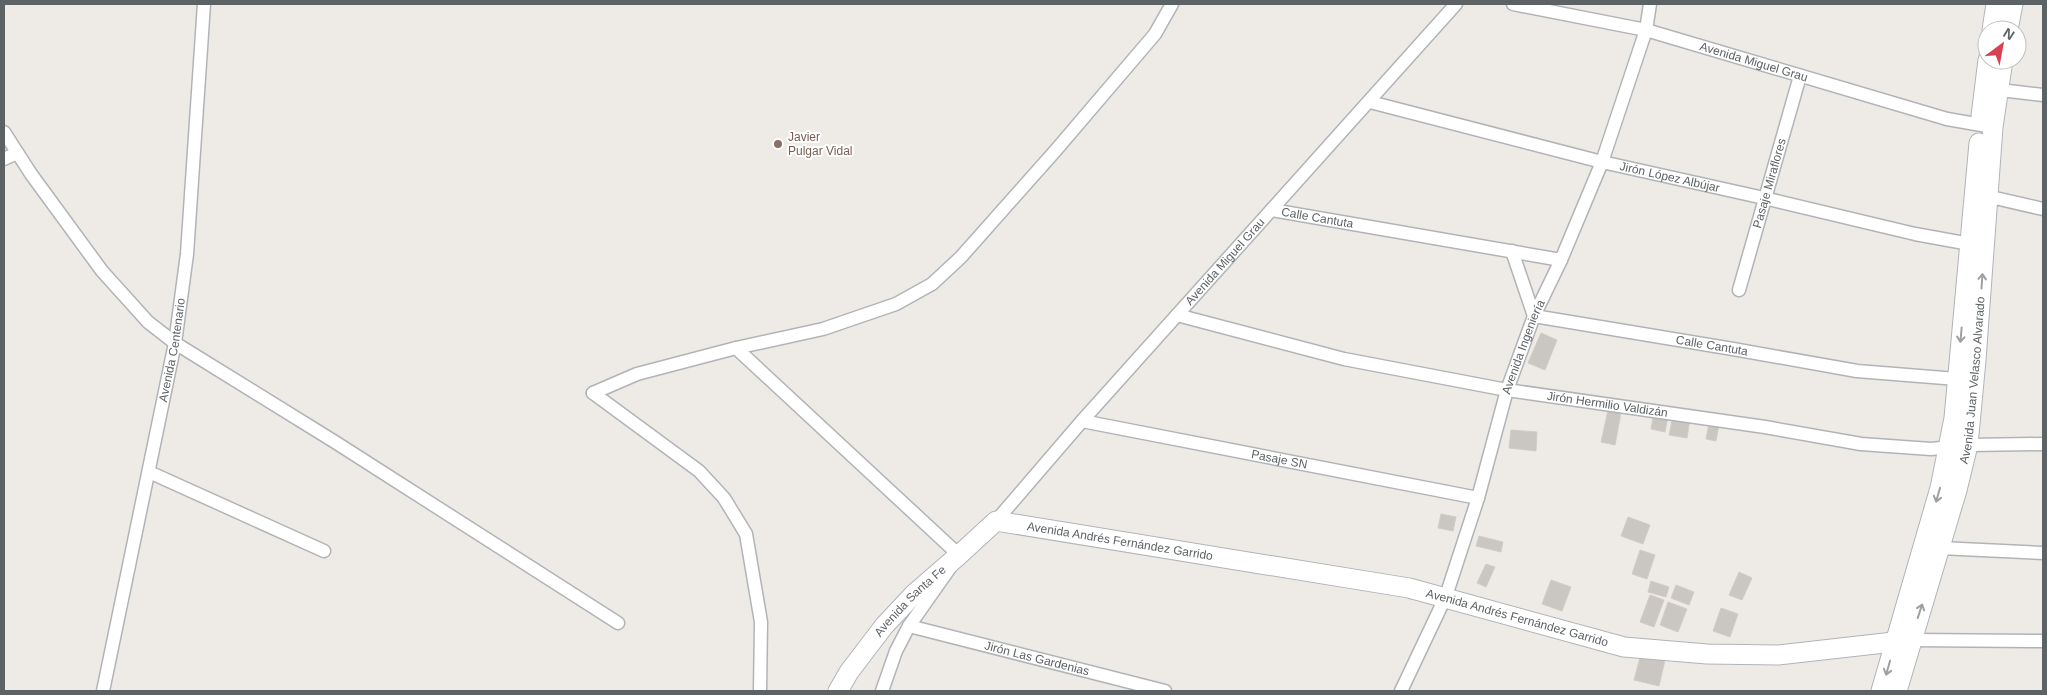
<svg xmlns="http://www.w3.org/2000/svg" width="2047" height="695" font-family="Helvetica,sans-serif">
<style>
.building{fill:#cac6c2;stroke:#d2ccc5}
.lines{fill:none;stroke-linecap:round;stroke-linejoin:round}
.street-casing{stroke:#b1b4b6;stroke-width:15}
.secondary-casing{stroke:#b0b4b7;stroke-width:21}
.street{stroke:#fff;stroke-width:12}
.secondary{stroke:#fff;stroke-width:19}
.oneway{stroke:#9ea1a2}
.education-dot{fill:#8d6e63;stroke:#fff;stroke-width:2}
.labels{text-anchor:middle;stroke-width:4;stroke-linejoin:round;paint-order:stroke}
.street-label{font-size:12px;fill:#5d6264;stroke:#fff}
.education-label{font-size:12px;fill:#785e54;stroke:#fff;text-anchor:start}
</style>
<rect width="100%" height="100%" fill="#eeebe6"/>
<!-- building -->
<path class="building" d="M 1541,333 L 1557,340 L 1545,370 L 1528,363 Z
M 1608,410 L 1621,413 L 1615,445 L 1601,442 Z
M 1654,413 L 1668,416 L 1665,432 L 1651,429 Z
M 1673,416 L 1690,419 L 1687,438 L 1669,435 Z
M 1709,423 L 1719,425 L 1716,441 L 1706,439 Z
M 1511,430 L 1537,432 L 1536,451 L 1509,448 Z
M 1441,514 L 1456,517 L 1453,531 L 1438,528 Z
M 1628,517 L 1650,525 L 1643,544 L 1621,536 Z
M 1479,536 L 1503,542 L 1501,552 L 1476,546 Z
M 1640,550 L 1655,555 L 1647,579 L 1632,574 Z
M 1486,564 L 1495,567 L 1486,587 L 1477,583 Z
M 1739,572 L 1752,578 L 1742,600 L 1729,595 Z
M 1551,580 L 1571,587 L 1562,611 L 1542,604 Z
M 1651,581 L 1669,587 L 1666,597 L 1648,592 Z
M 1676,585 L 1694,592 L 1689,605 L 1671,598 Z
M 1650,595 L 1664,600 L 1654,627 L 1640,622 Z
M 1668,602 L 1687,609 L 1678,632 L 1660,625 Z
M 1721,608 L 1738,614 L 1730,637 L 1713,631 Z
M 1641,654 L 1665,660 L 1659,686 L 1634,680 Z"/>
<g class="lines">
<!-- street casing -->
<g class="street-casing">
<g id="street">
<path id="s1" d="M 1513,4 L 1646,30 L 1947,119 L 1993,127"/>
<path d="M 1992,89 L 2043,95"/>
<path id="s2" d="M 1370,102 L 1602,162 L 1764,198 L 1915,234 L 1970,244"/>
<path d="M 4,132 L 31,174 L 102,271 L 148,322 L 175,343 L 335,442 L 618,623"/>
<path d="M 4,159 L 17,153"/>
<path d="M 1982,195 L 2043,209"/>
<path id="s3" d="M 1272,210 L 1561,260"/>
<path id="s4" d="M 1512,251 L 1534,316 L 1733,349 L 1857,371 L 1957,379"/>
<path id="s5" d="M 1739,290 L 1800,76"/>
<path id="s6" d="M 1177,315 L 1344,359 L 1507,390 L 1765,427 L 1861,444 L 1931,449 L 1968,445 L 2043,444"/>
<path d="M 736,348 L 959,555 L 909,626 L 896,651 L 882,691"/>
<path d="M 593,393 L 637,374 L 736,348 L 823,329 L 896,304 L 932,284 L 961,257 L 1056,150 L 1155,34 L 1172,4"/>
<path d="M 593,393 L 699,471 L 724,498 L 746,534 L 761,622 L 760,691"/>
<path id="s7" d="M 1082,421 L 1478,498"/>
<path d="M 149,472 L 324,551"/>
<path id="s8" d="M 996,521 L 1082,421 L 1456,4"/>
<path d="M 1940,548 L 2043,553"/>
<path id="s9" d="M 909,626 L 1165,691"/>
<path d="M 1911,640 L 2043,641"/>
<path id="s10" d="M 103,691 L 175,343 L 187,254 L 204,4"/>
<path id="s11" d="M 1401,691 L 1446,596 L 1478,498 L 1507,390 L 1534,316 L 1561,260 L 1602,162 L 1646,30 L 1650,4"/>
</g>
</g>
<!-- secondary casing -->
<g class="secondary-casing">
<g id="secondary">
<path d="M 1992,30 L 1996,4"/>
<path d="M 2008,30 L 2013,4"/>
<path d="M 1981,116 L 1988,60"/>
<path id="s12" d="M 838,691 L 849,672 L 884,626 L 914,594 L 959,555 L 996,521 L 1409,588 L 1624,647 L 1707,654 L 1778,655 L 1911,640"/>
<path d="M 1881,691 L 1940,488 L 1954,418 L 1979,143"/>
<path id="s13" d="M 1897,691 L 1957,490 L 1968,445 L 1976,360 L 1993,127 L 2003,60"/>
</g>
</g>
<!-- street -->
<use href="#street" class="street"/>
<!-- secondary -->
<use href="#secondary" class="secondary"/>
</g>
<!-- one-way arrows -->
<defs><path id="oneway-shaft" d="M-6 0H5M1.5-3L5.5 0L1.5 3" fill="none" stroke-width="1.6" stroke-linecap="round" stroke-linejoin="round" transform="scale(1.25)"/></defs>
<g class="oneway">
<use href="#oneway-shaft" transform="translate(1982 281) rotate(-86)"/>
<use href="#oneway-shaft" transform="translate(1961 335) rotate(95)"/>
<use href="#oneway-shaft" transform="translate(1938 495) rotate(106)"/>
<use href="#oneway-shaft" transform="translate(1920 611) rotate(-72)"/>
<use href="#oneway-shaft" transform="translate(1888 668) rotate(106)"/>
</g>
<!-- markers -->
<circle class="education-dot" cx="778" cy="144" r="5"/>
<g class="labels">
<!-- street labels -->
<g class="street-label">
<text dy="4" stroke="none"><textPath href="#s1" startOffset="248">Avenida Miguel Grau</textPath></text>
<text dy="4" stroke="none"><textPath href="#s2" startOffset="309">Jirón López Albújar</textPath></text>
<text dy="4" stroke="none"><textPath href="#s5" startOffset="111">Pasaje Miraflores</textPath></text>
<text dy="4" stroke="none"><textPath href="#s3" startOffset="46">Calle Cantuta</textPath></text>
<text dy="4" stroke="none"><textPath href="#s8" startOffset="346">Avenida Miguel Grau</textPath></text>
<text dy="4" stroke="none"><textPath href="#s4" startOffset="249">Calle Cantuta</textPath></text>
<text dy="4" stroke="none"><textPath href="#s11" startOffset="366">Avenida Ingeniería</textPath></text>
<text dy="4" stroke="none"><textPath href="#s10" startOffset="348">Avenida Centenario</textPath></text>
<text dy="4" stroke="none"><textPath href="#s13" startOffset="321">Avenida Juan Velasco Alvarado</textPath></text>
<text dy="4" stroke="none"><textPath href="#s6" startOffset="440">Jirón Hermilio Valdizán</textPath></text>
<text dy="4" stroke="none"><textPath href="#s7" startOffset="201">Pasaje SN</textPath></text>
<text dy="4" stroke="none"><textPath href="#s12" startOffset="359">Avenida Andrés Fernández Garrido</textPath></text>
<text dy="4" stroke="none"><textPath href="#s12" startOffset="116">Avenida Santa Fe</textPath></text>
<text dy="4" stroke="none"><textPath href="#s12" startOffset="764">Avenida Andrés Fernández Garrido</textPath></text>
<text dy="4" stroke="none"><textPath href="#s9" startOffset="132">Jirón Las Gardenias</textPath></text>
</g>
<!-- education labels -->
<g class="education-label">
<text x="788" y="141">Javier<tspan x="788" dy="14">Pulgar Vidal</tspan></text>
</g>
</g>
<!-- border -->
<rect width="2047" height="695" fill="none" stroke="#5d6264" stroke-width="10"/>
<!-- north arrow -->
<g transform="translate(2002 45) rotate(32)"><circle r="24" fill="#ffffff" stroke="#bec0c1"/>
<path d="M0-4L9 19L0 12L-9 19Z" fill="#d74351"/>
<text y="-8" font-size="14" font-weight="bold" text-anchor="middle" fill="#5d6264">N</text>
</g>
</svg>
